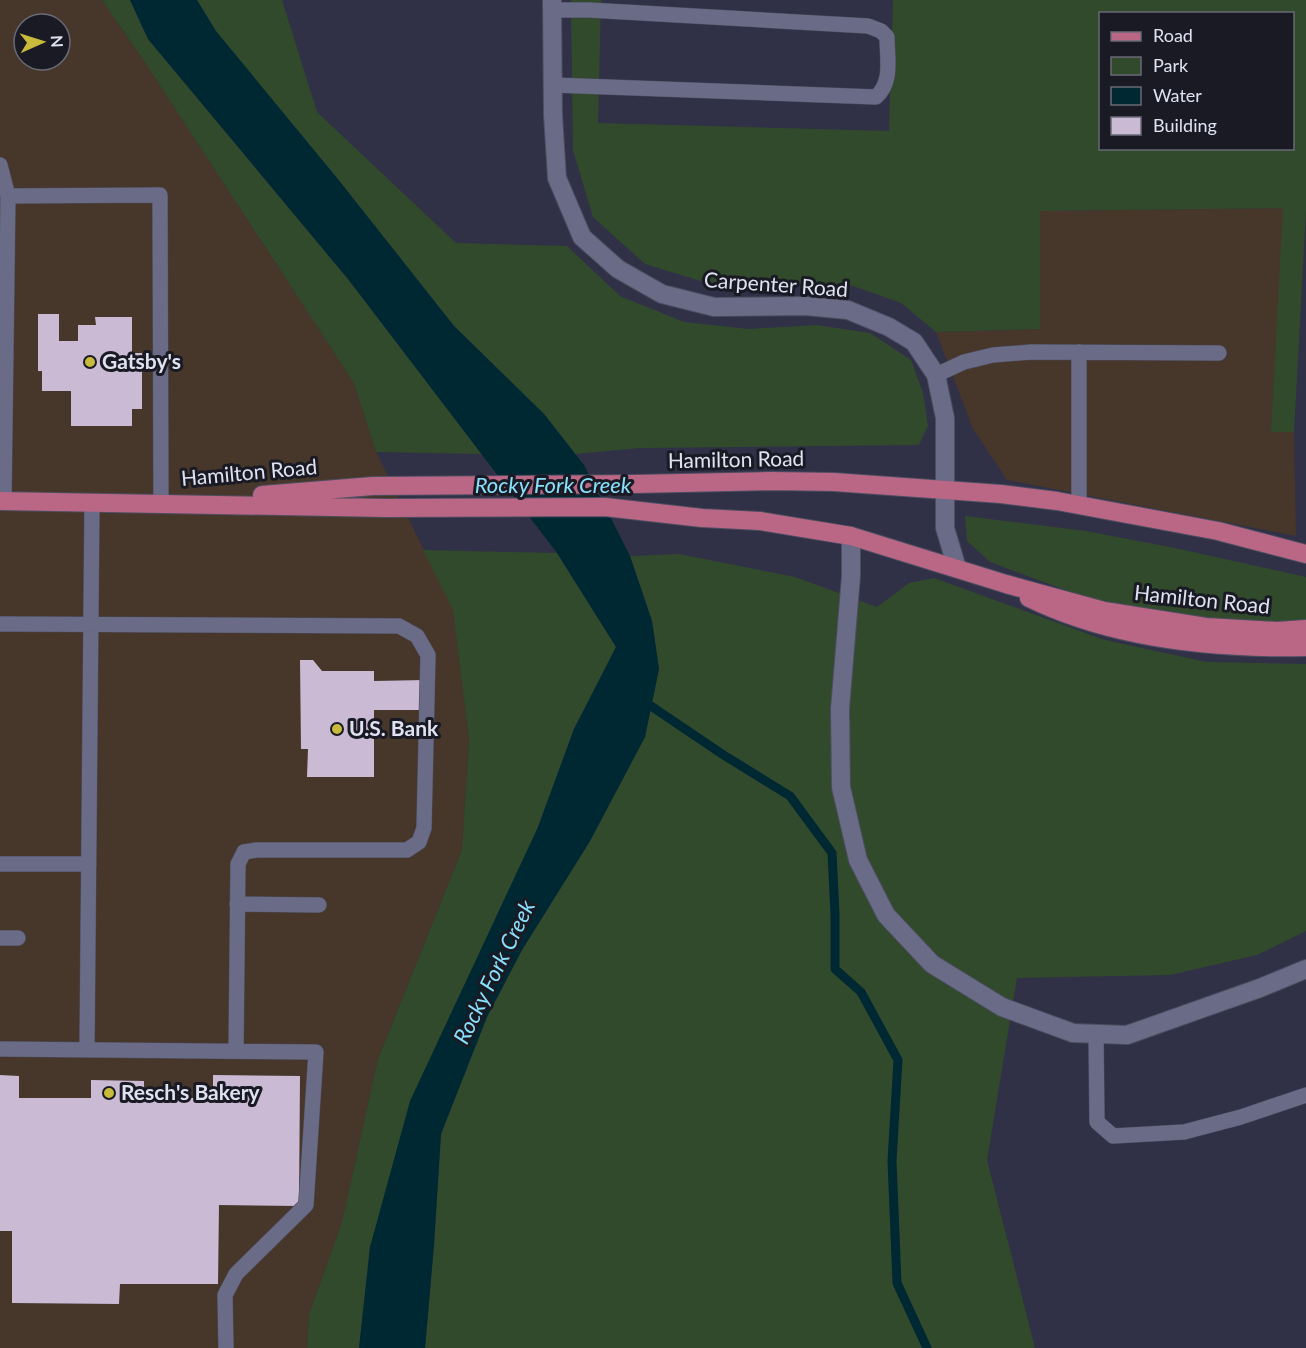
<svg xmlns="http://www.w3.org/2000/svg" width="1306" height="1348" font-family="Lato,sans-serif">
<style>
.commercial{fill:#47372b;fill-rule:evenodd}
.green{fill:#324a2c;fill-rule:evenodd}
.water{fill:#002833}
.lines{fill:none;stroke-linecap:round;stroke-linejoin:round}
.stream{stroke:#002833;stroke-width:9}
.building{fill:#cbbad4}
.service-casing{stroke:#4c4d60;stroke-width:16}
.minor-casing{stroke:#4c4d60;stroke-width:20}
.primary-casing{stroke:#4c4d60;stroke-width:20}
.service{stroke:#6a6b86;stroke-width:15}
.minor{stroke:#6a6b86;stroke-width:18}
.primary{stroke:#b96784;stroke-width:18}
.poi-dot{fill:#c8bb3b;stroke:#191a24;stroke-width:2}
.labels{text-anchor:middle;stroke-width:6;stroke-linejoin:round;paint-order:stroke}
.street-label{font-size:21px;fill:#e0e2f1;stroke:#191a24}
.poi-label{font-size:21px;font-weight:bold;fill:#e0e2f1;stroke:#191a24;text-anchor:start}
.water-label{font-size:22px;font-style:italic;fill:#89e0fb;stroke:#191a24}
</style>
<rect width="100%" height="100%" fill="#303047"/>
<!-- commercial -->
<path class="commercial" d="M 0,0 L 102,0 L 146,64 L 354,383 L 376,452 L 453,609 L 469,740 L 462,850 L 378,1059 L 342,1222 L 309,1315 L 307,1348 L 0,1348 ZM 24,24 L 60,24 L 60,60 L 24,60 Z
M 1284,208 L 1271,432 L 1294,432 L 1296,536 L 1007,480 L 973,429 L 936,332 L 1040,329 L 1039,211 Z"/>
<!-- green -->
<path class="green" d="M 102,0 L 130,0 L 148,39 L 348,279 L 482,454 L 376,452 L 354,383 L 146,64 Z
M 197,0 L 282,0 L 317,112 L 456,243 L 567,246 L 620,296 L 684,322 L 749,329 L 817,325 L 870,333 L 911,360 L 923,393 L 928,426 L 919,445 L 640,448 L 575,454 L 544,414 L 454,326 L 337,178 L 215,31 Z
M 571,0 L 601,0 L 598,123 L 889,131 L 893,0 L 1306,0 L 1306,211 L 1294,432 L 1271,432 L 1283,208 L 1040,211 L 1040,329 L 936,332 L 901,303 L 850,285 L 704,282 L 645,264 L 593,217 L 573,150 ZM 1100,14 L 1292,14 L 1292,148 L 1100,148 Z
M 965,516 L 1086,531 L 1175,548 L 1306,577 L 1306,624 L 1251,627 L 1095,601 L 990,562 L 967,541 Z
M 423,550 L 557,553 L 616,647 L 574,729 L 538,827 L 370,1247 L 359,1348 L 307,1348 L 309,1315 L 342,1222 L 378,1059 L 462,850 L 469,740 L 453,610 Z
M 679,554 L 795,577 L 877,607 L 909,583 L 934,578 L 1105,640 L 1207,662 L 1306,664 L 1306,931 L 1257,955 L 1170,975 L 1017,978 L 987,1160 L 1035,1348 L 425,1348 L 434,1245 L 441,1134 L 487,1017 L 522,950 L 590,841 L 645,737 L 659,669 L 652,621 L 630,556 Z"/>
<!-- water -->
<path class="water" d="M 130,0 L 197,0 L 216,31 L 337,178 L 454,326 L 544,414 L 584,465 L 630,556 L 652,621 L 659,669 L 645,737 L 590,841 L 522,950 L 487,1017 L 441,1134 L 434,1245 L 425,1348 L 359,1348 L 370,1247 L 410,1101 L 538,827 L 574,729 L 616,647 L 557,553 L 348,279 L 148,39 Z"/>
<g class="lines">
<!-- stream -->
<path class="stream" d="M 651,706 L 722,754 L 790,796 L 832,853 L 835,914 L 835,969 L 861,992 L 898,1060 L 892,1161 L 897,1283 L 927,1348"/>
</g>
<!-- building -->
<path class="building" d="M 38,314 L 59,314 L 59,341 L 78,341 L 78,325 L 96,325 L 95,317 L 132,317 L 132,353 L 142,353 L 142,409 L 132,409 L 132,426 L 71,426 L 71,391 L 42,391 L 42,371 L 38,371 Z
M 300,660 L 313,660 L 322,671 L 374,671 L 374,681 L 425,680 L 425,710 L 374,710 L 374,777 L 307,777 L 308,749 L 301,749 Z
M 0,1075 L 19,1076 L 19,1098 L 91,1098 L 91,1080 L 144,1081 L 144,1098 L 213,1098 L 213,1075 L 300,1076 L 299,1206 L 219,1205 L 218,1284 L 120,1284 L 119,1304 L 12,1303 L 12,1231 L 0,1231 Z"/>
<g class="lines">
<!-- service casing -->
<g class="service-casing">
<path id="service" d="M 552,10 L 589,10 L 868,26 L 881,31 L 887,37 C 887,58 893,82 876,97 L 553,85
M 0,165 L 8,196 L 4,501
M 8,196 L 160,195 L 161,503
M 936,375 L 964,362 L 993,355 L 1031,352 L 1219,353
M 1079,504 L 1079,352
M 0,624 L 399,626 L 417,636 L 428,655 L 424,828 L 419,842 L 407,850 L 257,850 L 244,852 L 238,864 L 236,1051
M 0,864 L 89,864
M 237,904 L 319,905
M 0,938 L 18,938
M 1096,1034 L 1097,1122 L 1113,1136 L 1184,1132 L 1241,1117 L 1306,1095
M 0,1049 L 316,1052 L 306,1205 L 236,1274 L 225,1295 L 226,1348
M 87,1049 L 92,502"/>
</g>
<!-- minor casing -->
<g class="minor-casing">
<path id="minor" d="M 552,0 L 553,115 L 557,178 L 582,237 L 618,269 L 662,294 L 714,307 L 805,306 L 848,310 L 889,327 L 914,342 L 936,375 L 945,418 L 945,528 L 957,568
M 851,536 L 851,576 L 840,709 L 841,787 L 858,860 L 886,915 L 932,964 L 1002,1007 L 1073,1033 L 1127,1035 L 1260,988 L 1306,969"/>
</g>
<!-- primary casing -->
<g class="primary-casing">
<path id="primary" d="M 262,495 L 373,486 L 634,484 L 772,481 L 834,482 L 1001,494 L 1057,501 L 1218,531 L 1306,554
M 0,501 L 385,508 L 605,507 L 702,518 L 760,521 L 851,536 L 1006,584 L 1104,611 L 1206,627 L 1277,631 L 1306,629
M 1029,598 C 1113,639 1213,649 1306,647"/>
</g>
<!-- service -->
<use href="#service" class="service"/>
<!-- minor -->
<use href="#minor" class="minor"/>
<!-- primary -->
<use href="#primary" class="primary"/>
</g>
<!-- markers -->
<g class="poi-dot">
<circle cx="90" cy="362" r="6"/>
<circle cx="337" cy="729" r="6"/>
<circle cx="109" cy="1093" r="6"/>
</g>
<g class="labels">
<!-- street labels -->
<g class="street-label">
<text transform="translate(776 285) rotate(4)" y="7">Carpenter Road</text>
<text transform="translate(736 460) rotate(-1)" y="7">Hamilton Road</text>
<text transform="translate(249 473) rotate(-5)" y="7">Hamilton Road</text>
<text transform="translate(1202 600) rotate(6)" y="7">Hamilton Road</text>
</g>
<!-- poi labels -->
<g class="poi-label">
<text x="102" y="369">Gatsby's</text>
<text x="349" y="736">U.S. Bank</text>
<text x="121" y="1100">Resch's Bakery</text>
</g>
<!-- water labels -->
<g class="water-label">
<text x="553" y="493">Rocky Fork Creek</text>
<text transform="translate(494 972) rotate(-64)" y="8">Rocky Fork Creek</text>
</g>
</g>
<!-- legend -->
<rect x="1099" y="12" width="195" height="138" fill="#191a24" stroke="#696a76" stroke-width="1.5"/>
<rect x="1111" y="32" width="30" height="9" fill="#b96784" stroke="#696a76" stroke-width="1.5"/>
<text x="1153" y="42" font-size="18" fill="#e0e2f1">Road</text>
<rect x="1111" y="57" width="30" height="18" fill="#324a2c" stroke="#696a76" stroke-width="1.5"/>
<text x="1153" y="72" font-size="18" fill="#e0e2f1">Park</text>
<rect x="1111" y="87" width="30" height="18" fill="#002833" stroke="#696a76" stroke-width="1.5"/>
<text x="1153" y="102" font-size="18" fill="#e0e2f1">Water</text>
<rect x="1111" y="117" width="30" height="18" fill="#cbbad4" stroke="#696a76" stroke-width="1.5"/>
<text x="1153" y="132" font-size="18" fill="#e0e2f1">Building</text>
<!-- north arrow -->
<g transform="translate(42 42) rotate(87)"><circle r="28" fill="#191a24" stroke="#696a76" stroke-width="1.5"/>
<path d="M0-4.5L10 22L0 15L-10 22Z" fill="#c8bb3b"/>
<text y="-9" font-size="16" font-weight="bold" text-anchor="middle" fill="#e0e2f1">N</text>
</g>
</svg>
